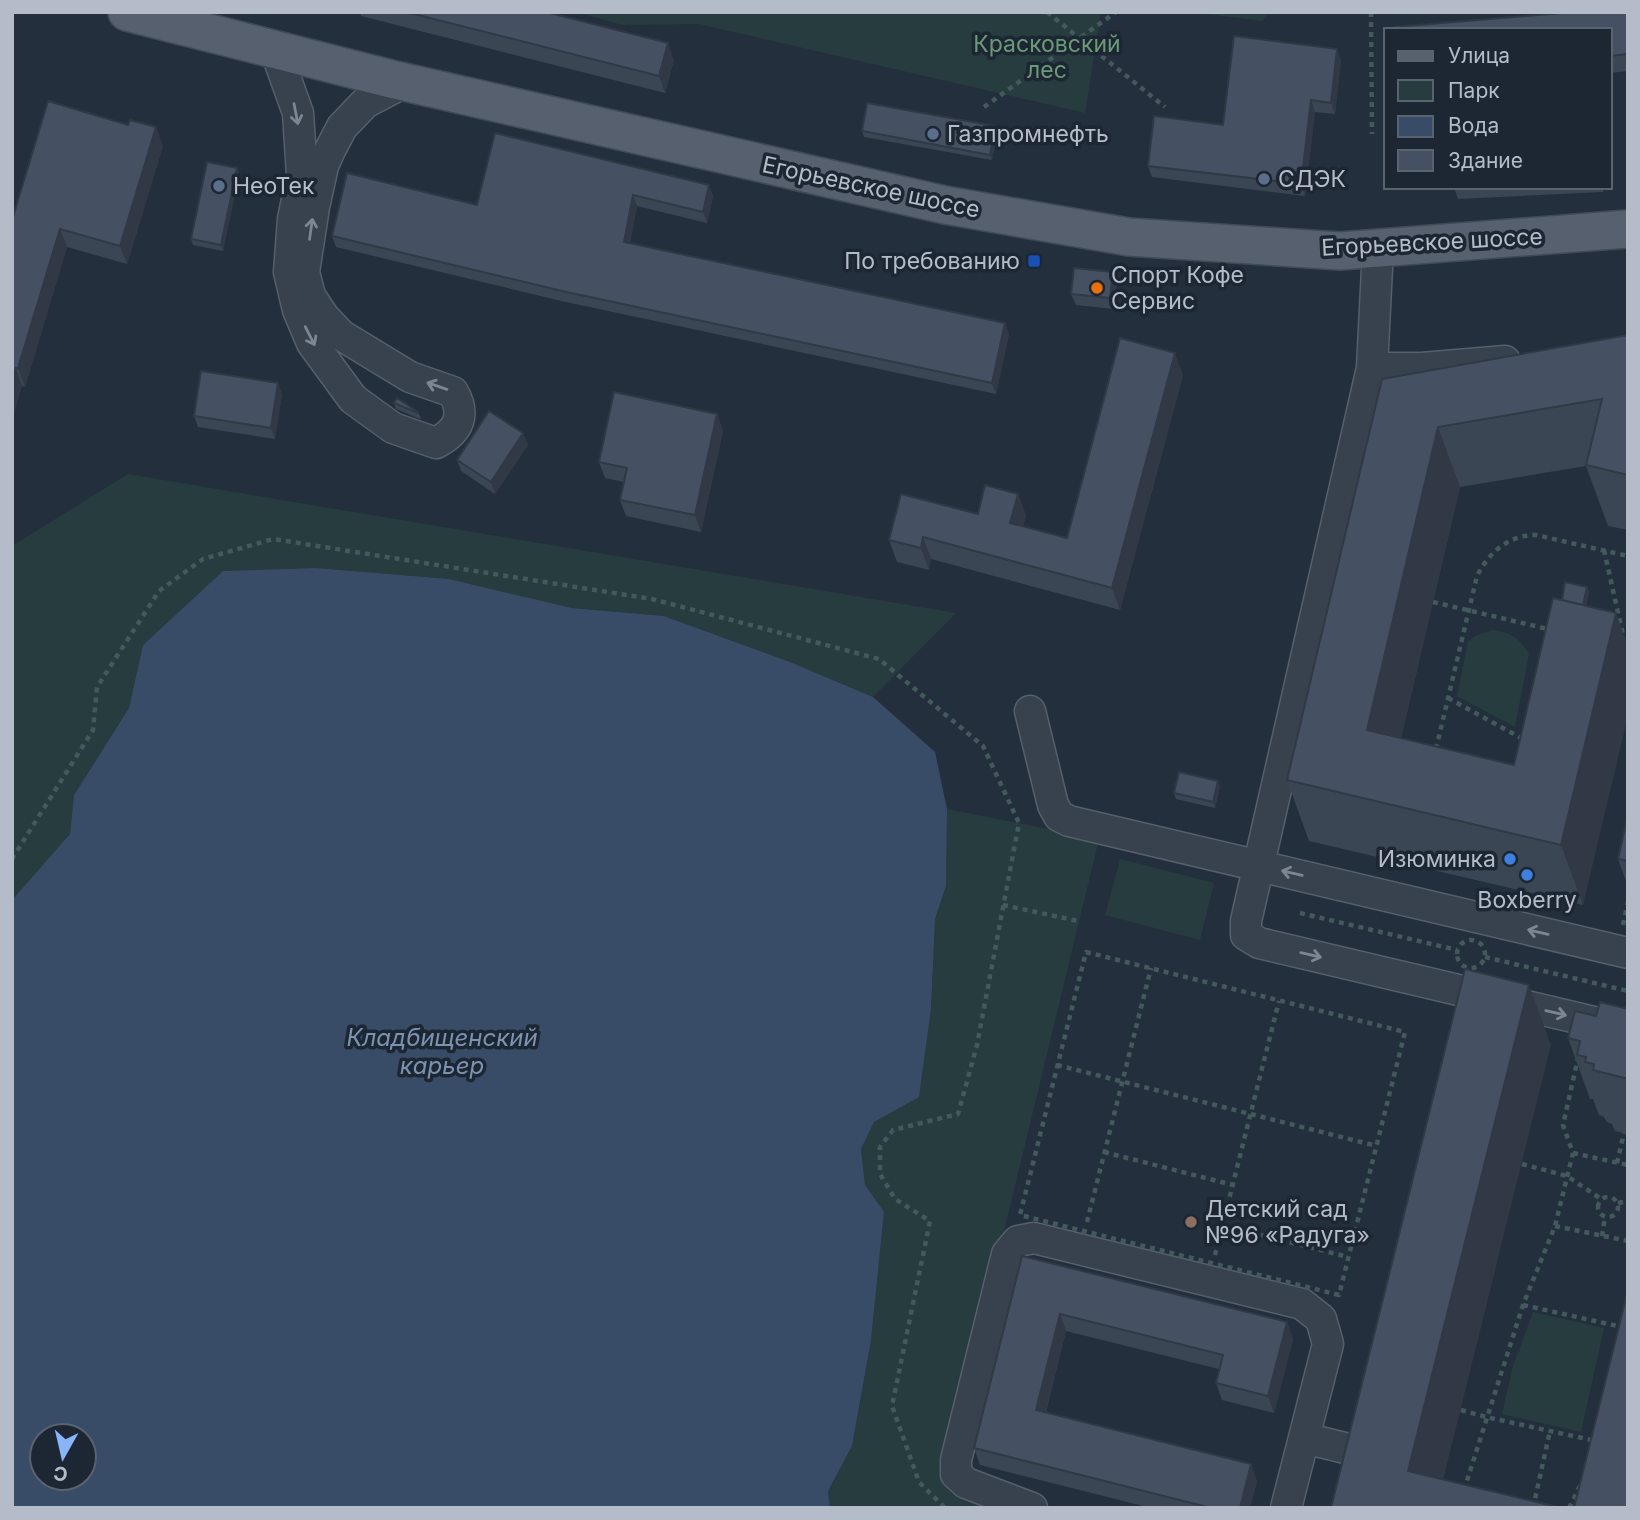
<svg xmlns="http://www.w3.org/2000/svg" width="1640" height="1520" font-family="Inter,sans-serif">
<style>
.green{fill:#263c3f}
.water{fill:#394c67;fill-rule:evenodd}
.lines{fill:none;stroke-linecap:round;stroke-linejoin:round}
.minor-casing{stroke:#565f6c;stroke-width:33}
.major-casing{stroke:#414a57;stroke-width:40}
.path{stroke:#44595c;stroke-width:4.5;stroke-dasharray:5 5;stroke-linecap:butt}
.minor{stroke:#38414e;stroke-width:30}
.major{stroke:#56606e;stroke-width:37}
.wall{fill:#3b4654}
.shaded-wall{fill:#303945}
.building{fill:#455162;stroke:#303945;stroke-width:2}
.oneway{stroke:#7c8592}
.service-dot{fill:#5c6f8a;stroke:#1d2633;stroke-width:2.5}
.transit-dot{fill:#1a4fb4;stroke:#1d2633;stroke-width:2.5}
.food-dot{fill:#e8710a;stroke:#1d2633;stroke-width:2.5}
.shop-dot{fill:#3f7fe0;stroke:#1d2633;stroke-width:2.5}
.education-dot{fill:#8d6e63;stroke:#1d2633;stroke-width:2.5}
.labels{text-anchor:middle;stroke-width:7;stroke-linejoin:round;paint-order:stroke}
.park-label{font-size:23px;fill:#6b9a76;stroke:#1d2633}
.poi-label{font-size:23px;fill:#b4bcc9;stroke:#1d2633;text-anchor:start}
.street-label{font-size:23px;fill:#b4bcc9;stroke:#1d2633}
.water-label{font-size:24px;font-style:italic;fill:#7c92b1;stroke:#1d2633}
</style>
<rect width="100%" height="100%" fill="#242f3e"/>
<!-- green -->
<path class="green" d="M 577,12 L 1101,12 L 1085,113 L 699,24 L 622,25 Z
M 1190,12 L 1270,12 L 1262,21 Z
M 128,474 L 956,613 L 873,697 L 790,662 L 664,616 L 572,608 L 449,579 L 316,568 L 223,571 L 143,645 L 129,708 L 74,795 L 70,834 L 12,900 L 12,546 Z
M 1493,630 C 1511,632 1520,639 1529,654 L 1515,727 L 1457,696 L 1468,642 L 1475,636 Z
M 947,809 L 1099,839 L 945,1475 L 994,1508 L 830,1508 L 828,1491 L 852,1446 L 871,1340 L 884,1213 L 865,1185 L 861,1149 L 874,1122 L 919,1096 L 931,1009 L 935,919 L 946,886 Z
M 1120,859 L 1214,883 L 1200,940 L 1105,915 Z
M 1533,1312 L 1604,1328 L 1581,1432 L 1502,1414 L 1513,1366 Z"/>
<!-- water -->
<path class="water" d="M 316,568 L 449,579 L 572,608 L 664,616 L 790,662 L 873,697 L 935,752 L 947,809 L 946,886 L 935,919 L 931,1009 L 919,1097 L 874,1122 L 861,1149 L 865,1185 L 884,1212 L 871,1340 L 852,1446 L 828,1491 L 830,1508 L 12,1508 L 12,900 L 70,834 L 74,795 L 129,708 L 143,645 L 223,571 ZM 42,1436 L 84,1436 L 84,1478 L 42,1478 Z"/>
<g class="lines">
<!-- minor casing -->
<g class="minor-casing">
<path id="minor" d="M 275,49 L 298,113 L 302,175 L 293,219 L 289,272 L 298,310 L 312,343 L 353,399 L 393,428 L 436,443 C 459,431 466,415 453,392 L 410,377 L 341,335 L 324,317 L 310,296 L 304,272 L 314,207 L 323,166 L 330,150 L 342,127 L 365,103 L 405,82
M 1378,248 L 1372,368 L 1246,921 L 1246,935 L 1259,943 L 1628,1030
M 1372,368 L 1422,368 L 1505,361
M 1030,711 L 1053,805 L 1059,816 L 1069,821 L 1628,953
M 1304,1438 L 1349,1449
M 1032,1508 L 966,1483 L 956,1474 L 956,1460 L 1007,1254 L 1018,1241 L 1034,1238 L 1302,1304 L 1321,1319 L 1328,1344 L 1286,1508"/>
</g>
<!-- major casing -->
<g class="major-casing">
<path id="major" d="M 127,12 L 391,79 L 945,205 L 1129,237 L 1340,251 L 1628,229"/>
</g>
<!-- path -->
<path class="path" d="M 1047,12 L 1165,107
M 1371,12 L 1372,134
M 984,107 L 1116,12
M 1604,550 L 1623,635
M 1433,602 L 1552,630
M 1448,698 L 1523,739
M 1436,749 L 1477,576 C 1489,552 1509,535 1536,535 L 1628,556
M 12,859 L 93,730 L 97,687 L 159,591 L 203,559 L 273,539 L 652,599 L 879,659 L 983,746 L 1019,823 L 977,1045 L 958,1114 L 893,1130 L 880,1147 L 880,1174 L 895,1199 L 930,1221 L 892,1406 L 919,1482 L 945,1508
M 1003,905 L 1078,921
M 1300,913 L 1457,950
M 1623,925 L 1628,902
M1457 954a14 14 0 1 1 28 0a14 14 0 1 1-28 0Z
M 1086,952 L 1405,1032 L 1339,1295 L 1020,1215 Z
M 1485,957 L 1628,991
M 1057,1065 L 1377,1146
M 1104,1152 L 1233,1185
M 1573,1153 L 1628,1165
M 1617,1163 L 1624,1133
M 1522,1164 L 1567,1176 L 1601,1199
M1598 1207a10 10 0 1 1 20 0a10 10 0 1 1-20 0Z
M 1618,1203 L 1628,1201
M 1087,1222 L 1151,968
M 1222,1225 L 1348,1257
M 1555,1226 L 1628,1241
M 1602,1236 L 1605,1217
M 1215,1255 L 1279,1001
M 1523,1305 L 1622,1327
M 1461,1410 L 1486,1417 L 1596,1441
M 1464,1490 L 1523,1305 L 1555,1226 L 1573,1153 L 1563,1125 L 1578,1058
M 1533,1508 L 1550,1431
M 1569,1508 L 1581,1484"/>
<!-- minor -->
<use href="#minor" class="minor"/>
<!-- major -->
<use href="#major" class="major"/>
</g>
<!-- wall -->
<path class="wall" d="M 360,12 L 546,12 L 674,60 L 665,93 L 361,16 Z
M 1628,12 L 1628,71 L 1610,73 L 1610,30 Z
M 1341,60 L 1335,114 L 1315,112 L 1305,196 L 1152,177 L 1148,166 Z
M 862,131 L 997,132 L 992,160 L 864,137 Z
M 163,146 L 127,264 L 67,247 L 25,387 L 22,386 L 12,420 L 12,220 Z
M 237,168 L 239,174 L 223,251 L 193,245 L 191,239 Z
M 709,185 L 713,196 L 707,223 L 637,206 L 630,243 L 1005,323 L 1009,334 L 996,394 L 566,302 L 336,247 L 332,236 L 477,205 Z
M 1454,187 L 1603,187 L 1603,192 L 1458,199 Z
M 1117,284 L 1114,309 L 1076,305 L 1071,294 Z
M 1628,335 L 1628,530 L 1608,526 L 1586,466 L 1460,487 L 1401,738 L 1514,765 L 1562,600 L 1587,587 L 1589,592 L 1586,606 L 1583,905 L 1309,841 L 1287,780 L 1382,379 Z
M 1183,375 L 1120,610 L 931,559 L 929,570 L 897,562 L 889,540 L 978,514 L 1018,494 L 1026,516 L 1023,526 L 1067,538 Z
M 282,394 L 275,439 L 198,427 L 194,416 Z
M 394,403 L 418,412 L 421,418 L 420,419 L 396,409 Z
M 717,414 L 723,431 L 701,532 L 626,516 L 620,500 L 624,482 L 605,478 L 599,462 Z
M 523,433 L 528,445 L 495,494 L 461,471 L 457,460 Z
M 1220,786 L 1215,808 L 1176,799 L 1174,793 Z
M 1628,815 L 1628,887 L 1618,859 Z
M 1628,1009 L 1628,1134 L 1615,1131 L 1612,1124 L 1607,1122 L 1604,1117 L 1599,1115 L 1593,1099 L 1590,1099 L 1568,1038 L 1596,1016 Z
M 1022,1256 L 1287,1322 L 1293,1339 L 1274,1413 L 1222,1400 L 1216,1383 L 1219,1369 L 1066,1331 L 1046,1412 L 1257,1481 L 1250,1508 L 1151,1508 L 980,1465 L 974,1448 Z"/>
<!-- shaded-wall -->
<path class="shaded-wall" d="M 668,43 L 674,60 L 665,93 L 659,76 Z
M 1337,49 L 1341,60 L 1335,114 L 1331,103 Z
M 1311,100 L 1315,112 L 1305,196 L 1301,184 Z
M 995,126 L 997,132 L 992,160 L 990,155 Z
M 156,127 L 163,146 L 127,264 L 120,246 Z
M 237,168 L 239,174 L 223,251 L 221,245 Z
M 709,185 L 713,196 L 707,223 L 703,212 Z
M 633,195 L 637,206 L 628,253 L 624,242 Z
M 60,229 L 67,247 L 25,387 L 18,368 Z
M 1113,272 L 1117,284 L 1114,309 L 1110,298 Z
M 1005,323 L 1009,334 L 996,394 L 992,383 Z
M 1175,353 L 1183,375 L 1120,610 L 1112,588 Z
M 16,368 L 22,386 L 12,420 L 12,378 Z
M 278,383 L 282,394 L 275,439 L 271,428 Z
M 717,414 L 723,431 L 701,532 L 695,515 Z
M 1438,427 L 1460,487 L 1389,790 L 1367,730 Z
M 523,433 L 528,445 L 495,494 L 491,482 Z
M 1018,494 L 1026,516 L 1018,545 L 1010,523 Z
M 923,537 L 931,559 L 929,570 L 921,548 Z
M 1587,587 L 1589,592 L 1585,613 L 1583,608 Z
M 1616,613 L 1628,646 L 1628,716 L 1583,905 L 1561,845 Z
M 1218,781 L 1220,786 L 1215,808 L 1213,802 Z
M 1529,985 L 1551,1045 L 1436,1508 L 1408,1471 Z
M 1060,1314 L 1066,1331 L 1042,1427 L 1036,1410 Z
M 1287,1322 L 1293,1339 L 1274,1413 L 1268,1396 Z
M 1251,1464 L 1257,1481 L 1250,1508 L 1240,1508 Z"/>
<!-- building -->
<path class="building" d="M 406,12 L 546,12 L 668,43 L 659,76 Z
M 1575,12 L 1628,12 L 1628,54 L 1610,56 L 1610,30 L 1394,30 L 1394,27 Z
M 1234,36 L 1337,49 L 1331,103 L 1311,100 L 1301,184 L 1148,166 L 1154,116 L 1223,125 Z
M 48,101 L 128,125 L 130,120 L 156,127 L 120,246 L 60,229 L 18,368 L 16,368 L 12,378 L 12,220 Z
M 867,103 L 995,126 L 990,155 L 862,131 Z
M 495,133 L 709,185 L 703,212 L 633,195 L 624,242 L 1005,323 L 992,383 L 562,291 L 332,236 L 347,173 L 477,205 Z
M 207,162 L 237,168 L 221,245 L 191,239 Z
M 1074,268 L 1113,272 L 1110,298 L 1071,294 Z
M 1628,335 L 1628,475 L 1586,465 L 1602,399 L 1438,427 L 1367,730 L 1514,765 L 1553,598 L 1616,613 L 1561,845 L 1287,780 L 1382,379 Z
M 1120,338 L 1175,353 L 1112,588 L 923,537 L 921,548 L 889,540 L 901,494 L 978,514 L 985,485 L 1018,494 L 1010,523 L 1067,538 Z
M 201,371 L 278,383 L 271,428 L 194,416 Z
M 614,392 L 717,414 L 695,515 L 620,500 L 627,468 L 599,462 Z
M 397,398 L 418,412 L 418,413 L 394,403 Z
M 489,411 L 523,433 L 491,482 L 457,460 Z
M 1565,582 L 1587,587 L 1583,605 L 1562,600 Z
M 1179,772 L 1218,781 L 1213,802 L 1174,793 Z
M 1628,815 L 1628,861 L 1618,859 Z
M 1465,969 L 1529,985 L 1408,1471 L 1561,1508 L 1331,1508 Z
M 1600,1002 L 1628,1009 L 1628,1079 L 1593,1070 L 1594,1064 L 1585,1062 L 1586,1057 L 1577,1055 L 1580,1041 L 1568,1038 L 1575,1011 L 1596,1016 Z
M 1022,1256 L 1287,1322 L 1268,1396 L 1216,1383 L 1223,1355 L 1060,1314 L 1036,1410 L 1251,1464 L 1240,1508 L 1211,1508 L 974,1448 Z
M 1628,1290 L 1628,1508 L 1574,1508 Z"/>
<!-- one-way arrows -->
<defs><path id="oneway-shaft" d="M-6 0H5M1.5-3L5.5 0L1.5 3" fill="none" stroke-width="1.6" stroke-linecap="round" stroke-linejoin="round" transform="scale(1.75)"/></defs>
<g class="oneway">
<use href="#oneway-shaft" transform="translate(296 114) rotate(79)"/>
<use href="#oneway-shaft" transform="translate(311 229) rotate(-82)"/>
<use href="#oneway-shaft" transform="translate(310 336) rotate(63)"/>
<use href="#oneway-shaft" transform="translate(437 386) rotate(-161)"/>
<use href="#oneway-shaft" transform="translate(1292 873) rotate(-167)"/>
<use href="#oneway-shaft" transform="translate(1538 932) rotate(-167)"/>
<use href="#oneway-shaft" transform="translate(1311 955) rotate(13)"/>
<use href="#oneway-shaft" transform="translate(1556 1013) rotate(13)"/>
</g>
<!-- markers -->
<g class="service-dot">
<circle cx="933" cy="134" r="7"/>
<circle cx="1264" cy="179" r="7"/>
<circle cx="219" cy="186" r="7"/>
</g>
<rect class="transit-dot" x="1027" y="254" width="14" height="14" rx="3.5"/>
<circle class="food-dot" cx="1097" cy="288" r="7"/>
<g class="shop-dot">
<circle cx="1510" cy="859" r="7"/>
<circle cx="1527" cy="875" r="7"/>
</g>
<circle class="education-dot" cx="1191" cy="1222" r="7"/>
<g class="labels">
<!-- park labels -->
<g class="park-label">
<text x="1047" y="52">Красковский<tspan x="1047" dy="26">лес</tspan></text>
</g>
<!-- poi labels -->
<g class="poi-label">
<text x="947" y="142">Газпромнефть</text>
<text x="1278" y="187">СДЭК</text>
<text x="233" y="194">НеоТек</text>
<text x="1020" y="269" text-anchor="end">По требованию</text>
<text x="1111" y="283">Спорт Кофе<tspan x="1111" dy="26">Сервис</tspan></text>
<text x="1496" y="867" text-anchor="end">Изюминка</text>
<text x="1527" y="908" text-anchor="middle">Boxberry</text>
<text x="1205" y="1217">Детский сад<tspan x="1205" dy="26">№96 «Радуга»</tspan></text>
</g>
<!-- street labels -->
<g class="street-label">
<text transform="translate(871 187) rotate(12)" y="8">Егорьевское шоссе</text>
<text transform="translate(1432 242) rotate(-3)" y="8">Егорьевское шоссе</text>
</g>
<!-- water labels -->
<g class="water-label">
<text x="442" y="1046">Кладбищенский<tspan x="442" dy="28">карьер</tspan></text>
</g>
</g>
<!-- border -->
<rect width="1640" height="1520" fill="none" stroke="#b4bcc9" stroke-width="28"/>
<!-- legend -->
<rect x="1384" y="28" width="228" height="161" fill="#1d2633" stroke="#59626f" stroke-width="2"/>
<rect x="1398" y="51" width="35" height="10" fill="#56606e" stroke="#59626f" stroke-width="2"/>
<text x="1448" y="63" font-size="21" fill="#b4bcc9">Улица</text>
<rect x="1398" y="80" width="35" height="21" fill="#263c3f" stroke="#59626f" stroke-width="2"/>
<text x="1448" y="98" font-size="21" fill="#b4bcc9">Парк</text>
<rect x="1398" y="116" width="35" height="21" fill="#394c67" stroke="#59626f" stroke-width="2"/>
<text x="1448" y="133" font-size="21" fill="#b4bcc9">Вода</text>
<rect x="1398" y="150" width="35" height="21" fill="#455162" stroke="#59626f" stroke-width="2"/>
<text x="1448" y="168" font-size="21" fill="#b4bcc9">Здание</text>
<!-- north arrow -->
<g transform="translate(63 1457) rotate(188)"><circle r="33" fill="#1d2633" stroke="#59626f" stroke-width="2"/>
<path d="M0-5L12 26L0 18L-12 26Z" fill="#8ab4f8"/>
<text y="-10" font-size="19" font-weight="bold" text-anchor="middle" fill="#b4bcc9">С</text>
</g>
</svg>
